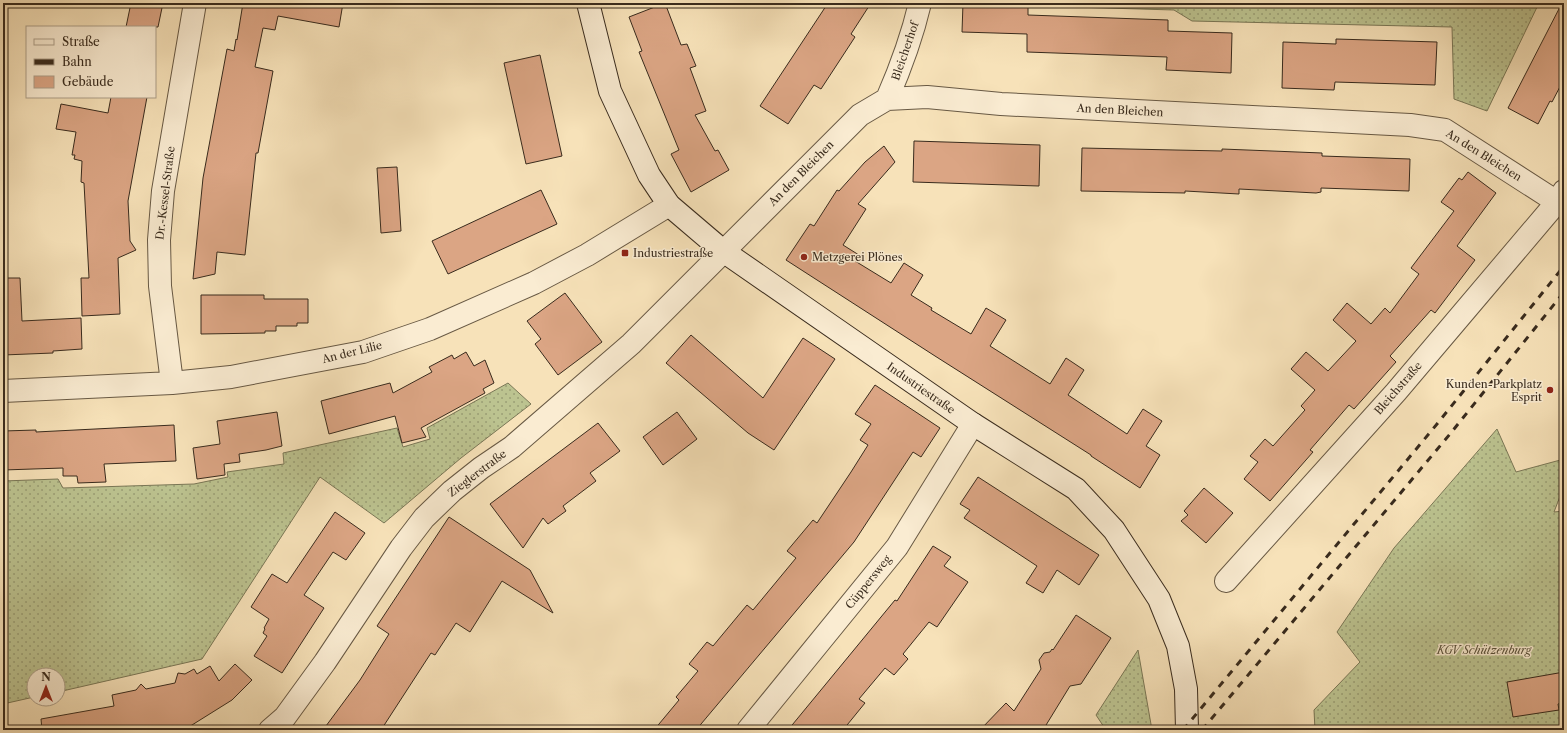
<svg xmlns="http://www.w3.org/2000/svg" width="1567" height="733" font-family="'Libre Caslon Text',serif">
<style>
.grass{fill:url(#grass-dots);stroke:#7a7756}
.building{fill:#dba584;stroke:#392b1d}
.lines{fill:none;stroke-linecap:round;stroke-linejoin:round}
.street-casing{stroke:#685944;stroke-width:24}
.secondary-casing{stroke:#392b1d;stroke-width:24}
.street{stroke:#faecd2;stroke-width:22}
.secondary{stroke:#faecd2;stroke-width:22}
.rail{stroke:#392b1d;stroke-width:3;stroke-dasharray:7 7;stroke-linecap:butt}
.poi-dot{fill:#8f2418;stroke:#faecd2;stroke-width:1.5}
.labels{text-anchor:middle;stroke-width:3;stroke-linejoin:round;paint-order:stroke}
.street-label{font-size:11px;fill:#392b1d;stroke:#faecd2}
.poi-label{font-size:11px;fill:#392b1d;stroke:#faecd2;text-anchor:start}
.park-label{font-size:11px;font-style:italic;fill:#5a513a;stroke:#faecd2}
</style>
<defs>
<pattern id="grass-dots" width="8" height="8" patternUnits="userSpaceOnUse"><rect width="8" height="8" fill="#bcc390"/><path d="M2 2h.1M6 6h.1" fill="none" stroke="#9a9f75" stroke-width="1.8" stroke-linecap="round"/></pattern>
</defs>
<rect width="100%" height="100%" fill="#f7e2b9"/>
<filter id="stains"><feTurbulence type="fractalNoise" baseFrequency=".005" numOctaves="4"/><feColorMatrix values="0 0 0 0 .2 0 0 0 0 .09 0 0 0 0 .02 0 0 0 .5 -.17"/></filter>
<radialGradient id="worn" r=".72"><stop offset=".6" stop-color="#630" stop-opacity="0"/><stop offset="1" stop-color="#630" stop-opacity=".3"/></radialGradient>
<!-- grass -->
<path class="grass" d="M 1038,3 L 1539,3 L 1487,111 L 1454,99 L 1452,27 L 1192,21 L 1174,10 L 1038,6 Z
M 508,383 L 531,404 L 461,458 L 384,523 L 320,477 L 202,659 L 58,692 L 58,675 L 34,675 L 34,697 L 3,704 L 3,481 L 58,479 L 63,488 L 194,484 L 228,477 L 227,472 L 284,464 L 283,453 L 397,428 L 403,447 L 430,439 L 427,428 Z
M 1497,429 L 1516,472 L 1564,459 L 1564,486 L 1554,512 L 1564,511 L 1564,730 L 1315,730 L 1314,710 L 1360,662 L 1337,632 L 1394,548 Z
M 1138,650 L 1152,730 L 1106,730 L 1096,715 Z"/>
<!-- building -->
<path class="building" d="M 131,3 L 163,3 L 158,27 L 126,27 Z
M 243,3 L 343,3 L 339,27 L 278,16 L 275,30 L 263,28 L 255,67 L 273,71 L 258,153 L 256,153 L 245,255 L 217,252 L 215,274 L 193,279 L 203,178 L 227,49 L 234,51 L 236,39 L 237,40 Z
M 665,3 L 681,45 L 687,44 L 696,66 L 690,68 L 706,111 L 695,115 L 715,151 L 718,150 L 729,170 L 691,192 L 671,154 L 679,150 L 639,52 L 642,51 L 629,17 Z
M 828,3 L 871,3 L 851,34 L 855,37 L 821,89 L 814,85 L 788,124 L 760,106 Z
M 963,3 L 1028,3 L 1028,15 L 1168,20 L 1168,31 L 1232,33 L 1231,73 L 1166,70 L 1167,57 L 1027,52 L 1027,34 L 962,32 Z
M 1562,3 L 1564,3 L 1564,79 L 1552,102 L 1550,101 L 1538,124 L 1508,108 Z
M 1336,39 L 1437,42 L 1435,85 L 1335,82 L 1334,90 L 1282,88 L 1283,42 L 1336,44 Z
M 540,55 L 562,156 L 526,164 L 504,63 Z
M 111,97 L 147,97 L 128,201 L 130,241 L 136,250 L 118,258 L 120,314 L 82,316 L 81,278 L 89,278 L 84,183 L 81,182 L 82,161 L 74,159 L 75,155 L 72,155 L 76,132 L 56,129 L 61,104 L 108,113 Z
M 914,141 L 1040,145 L 1039,186 L 913,182 Z
M 884,146 L 895,162 L 858,204 L 866,209 L 843,245 L 859,255 L 855,261 L 891,283 L 904,263 L 923,275 L 911,295 L 932,308 L 931,310 L 971,334 L 986,308 L 1006,320 L 990,346 L 1050,384 L 1066,358 L 1084,370 L 1068,395 L 1127,434 L 1143,409 L 1162,421 L 1146,446 L 1160,455 L 1140,488 L 1091,456 L 1091,455 L 935,356 L 786,260 L 810,224 L 814,226 L 837,190 L 839,191 L 865,162 Z
M 1082,148 L 1222,151 L 1222,149 L 1322,153 L 1322,156 L 1410,159 L 1409,191 L 1321,188 L 1321,192 L 1316,193 L 1239,189 L 1239,194 L 1185,191 L 1185,193 L 1081,191 Z
M 397,167 L 401,231 L 381,233 L 377,168 Z
M 1468,172 L 1496,193 L 1457,246 L 1475,260 L 1435,313 L 1431,310 L 1390,356 L 1396,362 L 1354,409 L 1349,405 L 1310,450 L 1313,452 L 1270,501 L 1244,479 L 1258,462 L 1250,456 L 1265,439 L 1273,446 L 1305,410 L 1301,406 L 1315,390 L 1291,369 L 1306,352 L 1328,371 L 1356,341 L 1333,320 L 1347,303 L 1371,324 L 1385,308 L 1390,313 L 1419,274 L 1411,268 L 1454,211 L 1441,202 L 1459,178 L 1462,180 Z
M 541,190 L 557,224 L 448,274 L 432,241 Z
M 3,278 L 20,278 L 22,321 L 81,318 L 82,349 L 53,351 L 53,353 L 3,355 Z
M 565,293 L 602,342 L 558,375 L 535,344 L 541,339 L 527,321 Z
M 201,295 L 264,295 L 264,299 L 308,299 L 308,323 L 297,323 L 297,326 L 276,326 L 276,331 L 265,331 L 265,333 L 201,334 Z
M 691,335 L 763,398 L 803,338 L 835,359 L 774,450 L 748,433 L 666,363 Z
M 466,352 L 474,366 L 485,360 L 494,383 L 483,389 L 485,393 L 421,428 L 426,437 L 402,443 L 395,416 L 329,434 L 321,401 L 390,383 L 393,393 L 432,372 L 429,367 L 452,355 L 454,359 Z
M 875,385 L 940,428 L 921,457 L 913,452 L 854,542 L 696,730 L 654,730 L 679,700 L 676,697 L 698,671 L 689,664 L 707,642 L 713,646 L 747,605 L 753,610 L 796,558 L 787,551 L 813,520 L 817,523 L 851,472 L 868,445 L 860,440 L 871,424 L 855,414 Z
M 277,412 L 282,446 L 266,450 L 239,454 L 240,462 L 224,464 L 225,475 L 197,479 L 193,448 L 220,444 L 217,421 Z
M 677,412 L 697,439 L 663,465 L 643,437 Z
M 598,423 L 620,451 L 590,473 L 596,481 L 563,506 L 566,511 L 548,524 L 543,518 L 523,548 L 490,504 Z
M 174,425 L 176,461 L 104,464 L 106,482 L 78,483 L 77,476 L 63,476 L 63,468 L 3,470 L 3,431 L 36,430 L 36,432 Z
M 978,477 L 1099,555 L 1079,585 L 1057,570 L 1043,593 L 1026,583 L 1037,566 L 964,518 L 970,510 L 960,504 Z
M 1204,488 L 1233,513 L 1206,543 L 1181,521 L 1188,515 L 1184,511 Z
M 335,512 L 365,533 L 346,560 L 333,552 L 304,595 L 324,608 L 282,673 L 254,656 L 267,636 L 263,633 L 265,629 L 264,628 L 269,619 L 251,607 L 272,574 L 287,583 Z
M 449,517 L 530,570 L 553,613 L 502,581 L 470,632 L 456,623 L 435,655 L 431,653 L 381,730 L 323,730 L 360,680 L 389,634 L 377,626 Z
M 933,546 L 951,557 L 944,566 L 968,582 L 937,627 L 929,622 L 903,654 L 908,659 L 894,675 L 885,668 L 859,699 L 865,703 L 843,730 L 788,730 L 895,600 L 897,601 Z
M 1076,615 L 1111,638 L 1081,684 L 1070,686 L 1043,730 L 980,730 L 1006,703 L 1014,711 L 1041,669 L 1039,660 L 1044,653 L 1050,652 L 1052,649 L 1053,650 Z
M 235,664 L 252,680 L 232,700 L 184,730 L 42,730 L 41,719 L 114,706 L 112,695 L 136,690 L 141,684 L 146,689 L 175,683 L 178,673 L 185,674 L 194,669 L 197,674 L 210,666 L 219,681 Z
M 1564,672 L 1564,702 L 1558,704 L 1559,710 L 1513,717 L 1507,682 Z"/>
<g class="lines">
<!-- street casing -->
<g class="street-casing">
<path id="street" d="M 887,99 C 901,67 912,37 920,3
M 172,383 L 160,286 L 159,240 L 163,191 L 195,3
M 3,391 L 172,383 L 231,377 L 363,352 L 430,329 L 534,283 L 587,255 L 669,205
M 1226,581 L 1396,392 L 1557,202 L 1564,191
M 270,730 L 285,717 L 325,662 L 401,548 L 424,518 L 452,491 L 481,468 L 512,447 L 631,344 L 860,115 L 887,99 L 927,97 L 1001,104 L 1410,125 L 1445,130 L 1557,202
M 748,730 L 897,547 L 973,424"/>
</g>
<!-- secondary casing -->
<g class="secondary-casing">
<path id="secondary" d="M 588,3 L 610,91 L 649,175 L 669,205 L 723,251 L 973,424 L 1076,489 L 1114,530 L 1159,599 L 1178,646 L 1186,689 L 1187,730"/>
</g>
<!-- street -->
<use href="#street" class="street"/>
<!-- secondary -->
<use href="#secondary" class="secondary"/>
<!-- rail -->
<path class="rail" d="M 1183,730 L 1437,424 L 1564,266
M 1202,730 L 1450,434 L 1564,292"/>
</g>
<!-- markers -->
<g class="poi-dot">
<rect x="621" y="249" width="8" height="8" rx="2"/>
<circle cx="804" cy="257" r="4"/>
<circle cx="1550" cy="390" r="4"/>
</g>
<g class="labels">
<!-- street labels -->
<g class="street-label">
<text transform="translate(905 51) rotate(-71)" y="4">Bleicherhof</text>
<text transform="translate(1120 110) rotate(3)" y="4">An den Bleichen</text>
<text transform="translate(1484 155) rotate(32)" y="4">An den Bleichen</text>
<text transform="translate(801 173) rotate(-45)" y="4">An den Bleichen</text>
<text transform="translate(165 193) rotate(-83)" y="4">Dr.-Kessel-Straße</text>
<text transform="translate(352 352) rotate(-14)" y="4">An der Lilie</text>
<text transform="translate(921 388) rotate(35)" y="4">Industriestraße</text>
<text transform="translate(1398 388) rotate(-49)" y="4">Bleichstraße</text>
<text transform="translate(477 473) rotate(-37)" y="4">Zieglerstraße</text>
<text transform="translate(868 582) rotate(-51)" y="4">Cüppersweg</text>
</g>
<!-- poi labels -->
<g class="poi-label">
<text x="633" y="257">Industriestraße</text>
<text x="812" y="261">Metzgerei Plönes</text>
<text x="1542" y="388" text-anchor="end">Kunden-Parkplatz<tspan x="1542" dy="13">Esprit</tspan></text>
</g>
<!-- park labels -->
<g class="park-label">
<text x="1484" y="654">KGV Schützenburg</text>
</g>
</g>
<!-- margin -->
<rect width="1567" height="733" fill="none" stroke="#f7e2b9" stroke-width="16"/>
<rect x="4" y="4" width="1559" height="725" fill="none" stroke="#392b1d" stroke-width="2"/>
<rect x="8" y="8" width="1551" height="717" fill="none" stroke="#392b1d"/>
<!-- legend -->
<rect x="26" y="26" width="130" height="72" fill="#faecd2" stroke="#ad9f8a"/>
<rect x="34" y="39" width="20" height="6" fill="#faecd2" stroke="#ad9f8a"/>
<text x="62" y="46" font-size="12" fill="#392b1d">Straße</text>
<rect x="34" y="59" width="20" height="6" fill="#392b1d" stroke="#ad9f8a"/>
<text x="62" y="66" font-size="12" fill="#392b1d">Bahn</text>
<rect x="34" y="76" width="20" height="12" fill="#dba584" stroke="#ad9f8a"/>
<text x="62" y="86" font-size="12" fill="#392b1d">Gebäude</text>
<!-- north arrow -->
<g transform="translate(46 687)"><circle r="19" fill="#faecd2" stroke="#ad9f8a"/>
<path d="M0-3L7 15L0 10L-7 15Z" fill="#8f2418"/>
<text y="-6" font-size="11" font-weight="bold" text-anchor="middle" fill="#392b1d">N</text>
</g>
<rect width="100%" height="100%" filter="url(#stains)"/>
<rect width="100%" height="100%" fill="url(#worn)"/>
</svg>
